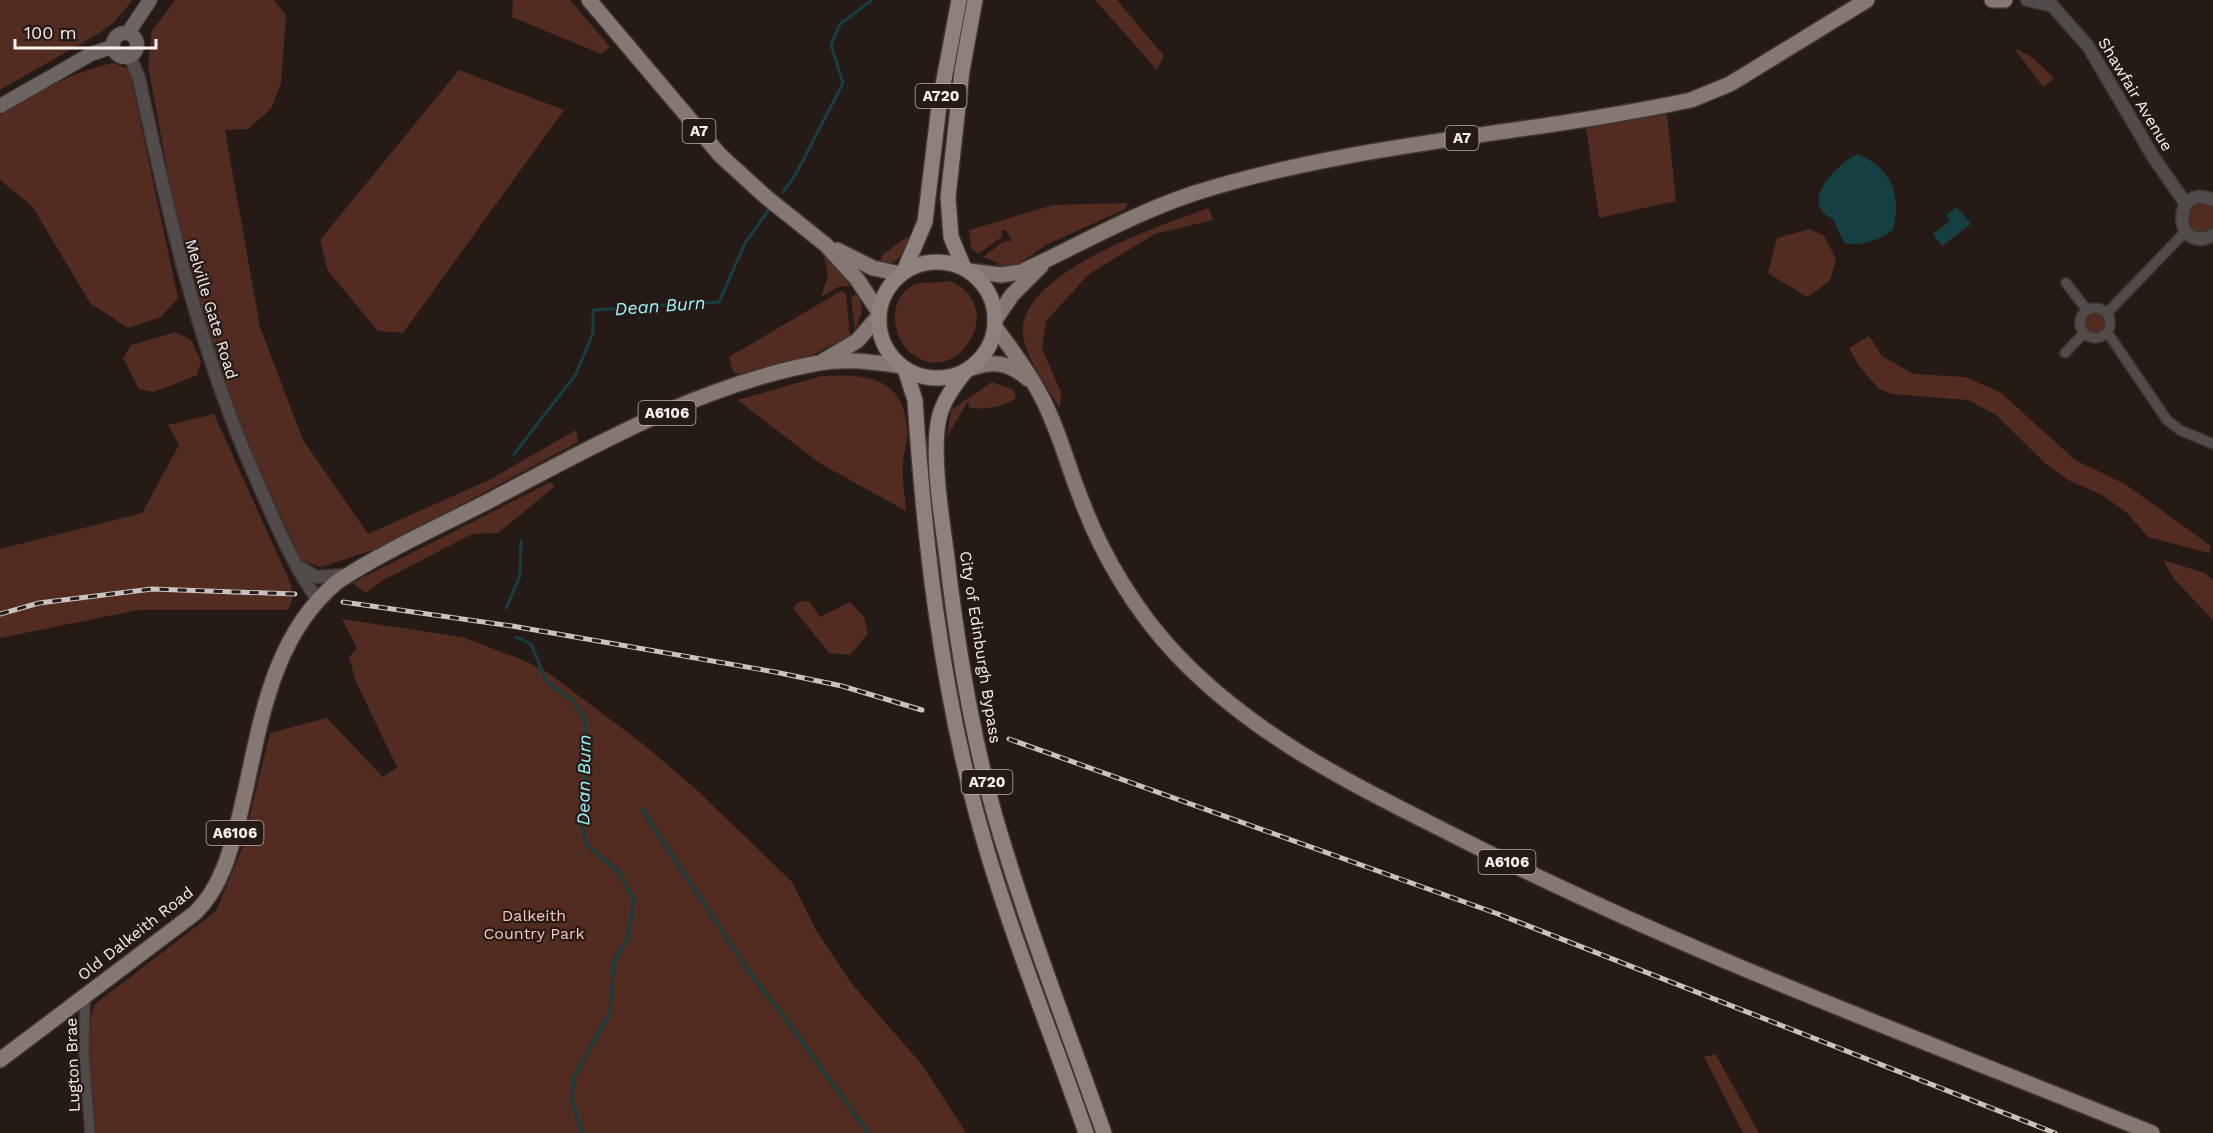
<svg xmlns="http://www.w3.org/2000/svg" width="2213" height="1133" font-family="'Work Sans',sans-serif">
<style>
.green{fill:#522b21}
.water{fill:#163f42}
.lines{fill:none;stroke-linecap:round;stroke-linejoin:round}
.stream{stroke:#163f42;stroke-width:3}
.minor-casing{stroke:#3f3431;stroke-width:12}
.tertiary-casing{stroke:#3f3431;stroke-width:15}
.secondary-casing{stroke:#3f3431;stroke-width:16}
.primary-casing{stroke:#3f3431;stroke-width:18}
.trunk-casing{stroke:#3f3431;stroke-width:18}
.minor{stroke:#514b49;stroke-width:9}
.tertiary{stroke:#514b49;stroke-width:12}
.secondary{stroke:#6e6461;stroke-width:14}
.primary{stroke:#847774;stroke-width:15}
.trunk{stroke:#8e807c;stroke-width:15}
.rail-casing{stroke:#cbc1be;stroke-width:5}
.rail{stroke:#261a17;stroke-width:3;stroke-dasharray:9;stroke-linecap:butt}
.labels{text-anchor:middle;stroke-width:4.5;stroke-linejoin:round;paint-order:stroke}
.shield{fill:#261a17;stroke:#bab0ad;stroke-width:1.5}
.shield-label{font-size:15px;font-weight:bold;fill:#f9f0ed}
.street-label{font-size:16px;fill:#f9f0ed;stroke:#261a17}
.park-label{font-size:16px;fill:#fbc6b8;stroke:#261a17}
.water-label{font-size:18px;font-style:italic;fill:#9df5fb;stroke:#261a17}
</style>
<rect width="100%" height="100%" fill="#261a17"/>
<!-- green -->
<path class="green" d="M 0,0 L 133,0 L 113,23 L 98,34 L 0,90 Z
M 175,0 L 274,0 L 286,15 L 281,83 L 271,109 L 248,129 L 225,130 L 260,327 L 303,440 L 368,534 L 489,480 L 576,430 L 578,442 L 382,547 L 321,567 L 301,560 L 234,413 L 183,254 L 148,66 L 152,31 Z
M 513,0 L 570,0 L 610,47 L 601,54 L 512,17 Z
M 1095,0 L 1117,0 L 1164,56 L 1157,70 Z
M 2014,48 L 2032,57 L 2054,78 L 2043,87 Z
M 113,63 L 129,69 L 178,298 L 161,317 L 128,328 L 90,303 L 32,206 L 0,180 L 0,115 C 36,93 71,72 113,63 Z
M 459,70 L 564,110 L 403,333 L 378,331 L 328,271 L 320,240 Z
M 1667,114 L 1676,201 L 1599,218 L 1586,128 Z
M 1128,203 L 1125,209 L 1046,245 L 1020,263 L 999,267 L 998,263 L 983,257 L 1003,242 L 1012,241 L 1006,230 L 1002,231 L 1002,237 L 978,254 L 971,248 L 969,230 L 1053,205 Z
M 2198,203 L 2213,206 L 2213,230 C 2198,237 2189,230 2187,214 Z
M 1209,208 L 1213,220 L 1155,234 L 1089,274 L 1046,321 L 1042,349 L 1061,392 L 1060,408 C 1047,387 1020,351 1023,326 C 1030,269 1161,225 1209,208 Z
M 1810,229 L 1824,236 L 1836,259 L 1830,281 L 1807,297 L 1768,273 L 1777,238 Z
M 907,237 L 913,240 C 904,253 897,265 879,266 L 882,255 Z
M 824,256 L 856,285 L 838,287 L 821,297 L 828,275 Z
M 949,281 C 1011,306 956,391 911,353 C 891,336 887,300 913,285 C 919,282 940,283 949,281 Z
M 841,291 L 846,294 L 850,336 L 810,356 L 743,375 L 733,372 L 729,357 Z
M 859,292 L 862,312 L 855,330 L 851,298 Z
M2084 323a11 11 0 1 1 22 0a11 11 0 1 1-22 0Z
M 176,332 L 191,340 L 201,361 L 197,375 L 154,392 L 139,389 L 123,358 L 131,345 Z
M 1869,336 L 1882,356 L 1914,374 L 1965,377 L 2000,392 L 2075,460 L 2125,484 L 2211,546 L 2209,553 L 2148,537 L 2126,512 L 2102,495 L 2068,480 L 2046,464 L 1996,415 L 1968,400 L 1891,394 L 1879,389 L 1859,366 L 1849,348 Z
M 822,376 C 870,373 909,379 907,438 C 906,447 903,456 903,465 C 902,480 905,496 906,511 L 821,464 L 737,400 Z
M 992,382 L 1014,390 L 1016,398 C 1006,407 981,411 969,407 L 968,401 L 947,437 L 951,410 Z
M 214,414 L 291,584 L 292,600 L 288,610 L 138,610 L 0,638 L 0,549 L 142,513 L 179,445 L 168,425 Z
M 551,482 L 554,487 L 498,533 L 472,534 L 380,582 L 366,593 L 352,583 Z
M 2163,560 L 2205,573 L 2213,580 L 2213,620 L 2175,580 Z
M 809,601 L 820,617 L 850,602 L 864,617 L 868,634 L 850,655 L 829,653 L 793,608 L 798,602 Z
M 342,619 L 462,637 L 518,658 L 547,672 L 643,744 L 698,791 L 792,882 L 816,930 L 852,984 L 923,1066 L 966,1133 L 95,1133 C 92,1095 82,1040 95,1004 L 216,911 L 241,851 L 270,733 L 327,718 L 383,777 L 397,767 L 356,682 L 349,657 L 357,648 Z
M 1716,1054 L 1716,1055 L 1759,1133 L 1743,1133 L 1704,1057 Z"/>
<!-- water -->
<path class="water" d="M 1858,154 C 1892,169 1902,195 1893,230 C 1879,240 1861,247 1844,243 L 1833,219 C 1798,203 1836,164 1858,154 Z
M 1957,207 L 1971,224 L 1942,246 L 1933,234 L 1950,221 L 1946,215 Z"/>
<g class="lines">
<!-- stream -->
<path class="stream" d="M 783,192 L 796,174 L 843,83 L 831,45 L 840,24 L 872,0
M 514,454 L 576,374 L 593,333 L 593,310 L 719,302 L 745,243 L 768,211
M 506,608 L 520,576 L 521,540
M 516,637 L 531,644 L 547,682 L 572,700 L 585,719 L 586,772 L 581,823 L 587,845 L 618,871 L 634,899 L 628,937 L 614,961 L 610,1013 L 574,1077 L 572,1099 L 582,1133
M 642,809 L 747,969 L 794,1030 L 868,1133"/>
<!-- minor casing -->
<g class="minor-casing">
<path id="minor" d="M 2066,283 L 2087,310
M2080 323a15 15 0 1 1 30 0a15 15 0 1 1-30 0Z
M 2107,313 L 2186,231
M 2107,332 L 2167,420 L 2180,430 L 2213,444
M 2065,353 L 2084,333
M 85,996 L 84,1054 L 90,1133"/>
</g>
<!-- tertiary casing -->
<g class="tertiary-casing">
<path id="tertiary" d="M 2027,0 L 2053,6
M 2047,0 L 2088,46 L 2154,158 L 2186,204
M 130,56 L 139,79 C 169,217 199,351 257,481 C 275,521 291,562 317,599
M 2213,200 C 2171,181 2173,256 2213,235
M 298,566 L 316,577 L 346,575"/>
</g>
<!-- secondary casing -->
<g class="secondary-casing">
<path id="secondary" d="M113 45a12 12 0 1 1 24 0a12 12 0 1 1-24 0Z
M 128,33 L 150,0
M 0,106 L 91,54 L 112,47"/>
</g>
<!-- primary casing -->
<g class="primary-casing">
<path id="primary" d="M 589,0 L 720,155 L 766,197 L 826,245 L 857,279 L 879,312
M 1992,0 L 2005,0
M 837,250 L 873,268 L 901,274
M 969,271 L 1001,275 L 1021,272 C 1079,245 1134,213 1195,193 C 1356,142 1527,135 1691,100 L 1730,84 L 1867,0
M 995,320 L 1012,295 L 1041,266
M 995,327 C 1011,348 1027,370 1040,394 C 1059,429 1068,468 1083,504 C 1103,557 1137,613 1176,654 C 1255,738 1358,787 1459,838 C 1683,952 1920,1039 2152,1133
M 823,361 L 857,341 L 878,317
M 969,369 C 993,360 1009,362 1028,379
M 0,1060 L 195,913 C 222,887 231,849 240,814 C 260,731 268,640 337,582 C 384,551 438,527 489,501 C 593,446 702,384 819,363 C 846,358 874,362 901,366"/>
</g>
<!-- trunk casing -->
<g class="trunk-casing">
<path id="trunk" d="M879 320a58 58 0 1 1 116 0a58 58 0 1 1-116 0Z
M 964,268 L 951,237 L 948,197 L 962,71 L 975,0
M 904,271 L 925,222 L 939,106 L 959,0
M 905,369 L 915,400 C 924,538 940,678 976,812 C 1005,921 1049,1026 1086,1133
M 966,371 C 955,384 943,400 939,418 C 931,455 942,519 947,558 C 957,644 971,732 995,816 C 1026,923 1067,1028 1104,1133"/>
</g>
<!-- minor -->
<use href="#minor" class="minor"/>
<!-- tertiary -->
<use href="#tertiary" class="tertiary"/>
<!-- secondary -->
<use href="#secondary" class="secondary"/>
<!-- primary -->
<use href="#primary" class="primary"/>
<!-- trunk -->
<use href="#trunk" class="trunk"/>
<!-- rail casing -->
<g class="rail-casing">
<path id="rail" d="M 343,602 L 512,626 L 775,672 L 842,686 L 922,710
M 0,614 L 39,603 L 152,589 L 295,594
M 1009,739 L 1498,914 L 2055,1133"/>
</g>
<!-- rail -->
<use href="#rail" class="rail"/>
</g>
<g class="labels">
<!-- shield labels -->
<g class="shield">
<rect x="915.5" y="84" width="51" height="24" rx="4.5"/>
<rect x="682.5" y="119" width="33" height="24" rx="4.5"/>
<rect x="1445.5" y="126" width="33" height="24" rx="4.5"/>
<rect x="638.5" y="401" width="57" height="24" rx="4.5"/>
<rect x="961.5" y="770" width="51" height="24" rx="4.5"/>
<rect x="206.5" y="821" width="57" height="24" rx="4.5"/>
<rect x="1478.5" y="850" width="57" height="24" rx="4.5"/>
</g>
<g class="shield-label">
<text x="941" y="101">A720</text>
<text x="699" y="136">A7</text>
<text x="1462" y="143">A7</text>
<text x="667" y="418">A6106</text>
<text x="987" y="787">A720</text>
<text x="235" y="838">A6106</text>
<text x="1507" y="867">A6106</text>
</g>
<!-- street labels -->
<g class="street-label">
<text transform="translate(2136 94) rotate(59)" y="6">Shawfair Avenue</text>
<text transform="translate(212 309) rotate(73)" y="6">Melville Gate Road</text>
<text transform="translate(981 647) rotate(81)" y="6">City of Edinburgh Bypass</text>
<text transform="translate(135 933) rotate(-38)" y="6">Old Dalkeith Road</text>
<text transform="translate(72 1065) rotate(-92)" y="6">Lugton Brae</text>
</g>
<!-- park labels -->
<g class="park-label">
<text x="534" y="921">Dalkeith<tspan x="534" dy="18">Country Park</tspan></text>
</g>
<!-- water labels -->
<g class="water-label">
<text transform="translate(660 306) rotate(-4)" y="6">Dean Burn</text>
<text transform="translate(584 780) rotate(-89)" y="6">Dean Burn</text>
</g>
</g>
<!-- scale -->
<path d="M15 39v9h141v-9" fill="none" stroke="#f9f0ed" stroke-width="3"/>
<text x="24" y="39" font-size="18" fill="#f9f0ed" stroke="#261a17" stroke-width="4.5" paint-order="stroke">100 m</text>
</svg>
